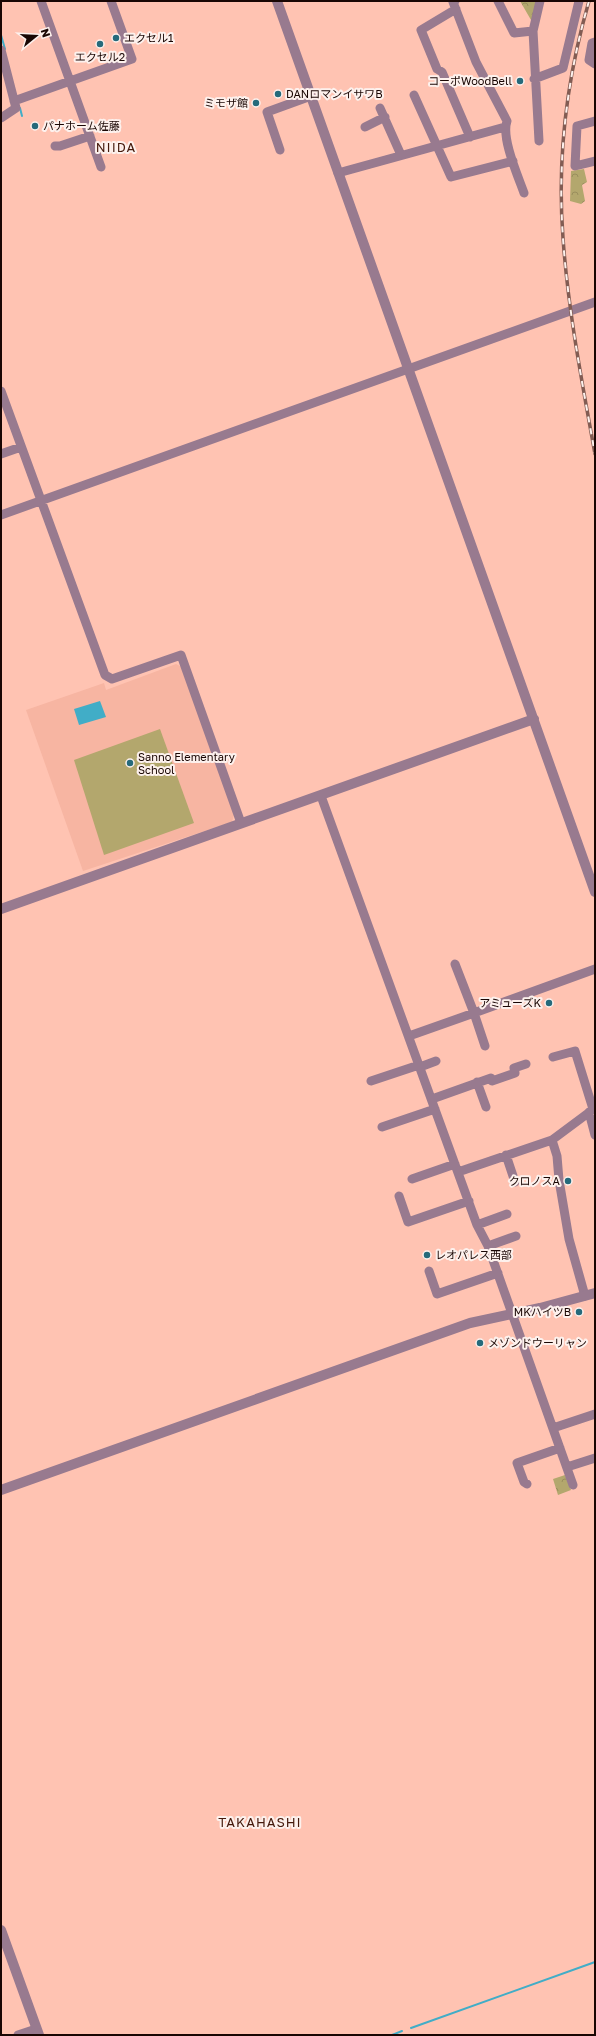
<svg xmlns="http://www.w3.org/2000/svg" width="596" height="2036" font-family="'Golos Text','Noto Sans JP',sans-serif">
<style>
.built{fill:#f7b5a2}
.park{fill:url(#park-crowns)}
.garden{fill:#b3a76d}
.water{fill:#41adc7}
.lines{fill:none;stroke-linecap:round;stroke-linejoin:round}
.stream{stroke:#41adc7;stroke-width:2}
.minor{stroke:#987a8f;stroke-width:9}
.tertiary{stroke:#987a8f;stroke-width:10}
.rail-casing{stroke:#825c53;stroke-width:3.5}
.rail{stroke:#fdf1ed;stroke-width:2;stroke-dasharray:6;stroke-linecap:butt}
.poi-dot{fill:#266a7b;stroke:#fdf1ed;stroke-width:1.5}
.labels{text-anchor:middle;stroke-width:4;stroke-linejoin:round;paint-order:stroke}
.poi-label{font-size:11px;fill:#190603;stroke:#fdf1ed;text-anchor:start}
.quarter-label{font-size:13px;letter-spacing:1px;fill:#461a0c;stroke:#fdf1ed}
</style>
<defs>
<pattern id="park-crowns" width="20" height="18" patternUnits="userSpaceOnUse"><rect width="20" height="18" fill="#b3a76d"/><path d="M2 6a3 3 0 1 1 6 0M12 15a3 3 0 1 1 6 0" fill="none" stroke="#998e5d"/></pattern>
</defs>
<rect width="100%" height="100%" fill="#ffc3b2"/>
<!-- built -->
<path class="built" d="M 176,664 L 182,667 L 234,815 L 232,822 L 83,871 L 26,710 L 104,683 L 106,690 Z"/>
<!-- park -->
<path class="park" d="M 520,1 L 537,1 L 533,19 L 531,20 Z
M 584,169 L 587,182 L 582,185 L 585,201 L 581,204 L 570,201 L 571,171 Z
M 565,1475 L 571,1490 L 558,1495 L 553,1479 Z"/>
<!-- garden -->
<path class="garden" d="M 160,729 L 194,823 L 104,855 L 74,760 Z"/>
<!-- water -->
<path class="water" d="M 100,701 L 106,717 L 79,725 L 74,709 Z"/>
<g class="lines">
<!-- stream -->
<path class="stream" d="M 1,35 L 5,49
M 20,108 L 22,116
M 411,2028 L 595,1962
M 392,2035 L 402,2031"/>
<!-- minor -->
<path class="minor" d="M 41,1 L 101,167
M 455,1 L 453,2 L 476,62 L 507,121 C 501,138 518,176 524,193
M 498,1 L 514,33 L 533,31
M 456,9 L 421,30 L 437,69 L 442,72 L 470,137
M 595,42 L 592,43 L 589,60 L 595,64
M 1,50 L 16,108 L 1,118
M 534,79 L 563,68 L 579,1
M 414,95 L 451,177 L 513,161
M 14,101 L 132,59 L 111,1
M 380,108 L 401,155
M 595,121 L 577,126 L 575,166 L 595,161
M 365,127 L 385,117
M 539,141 L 533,31 L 540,1
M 55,146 L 60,146 L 90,136
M 280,150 L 267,112 L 311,96
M 338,173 L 505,127
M 1,391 L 105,675 L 112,679 L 181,655 L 241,823
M 1,454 L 21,447
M 1,515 L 595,302
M 321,796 L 477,1225 L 488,1246 L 573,1485
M 455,964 L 474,1013 L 595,969
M 409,1036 L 474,1013 L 485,1046
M 553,1057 L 575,1051 L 593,1109
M 420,1067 L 436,1061
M 371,1081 L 419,1065
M 477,1082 L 486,1107
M 432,1099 L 491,1078 L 492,1081 L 515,1073 L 514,1068 L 526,1064
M 589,1112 L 595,1135
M 382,1127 L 435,1109
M 552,1140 L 557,1156 L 559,1180 L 569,1239 L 585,1296
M 506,1155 L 515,1182
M 458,1172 L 552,1140 L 595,1108
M 412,1179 L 455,1164
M 399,1196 L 408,1222 L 469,1201
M 477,1225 L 507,1214
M 488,1246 L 516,1236
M 429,1271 L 437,1294 L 498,1273
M 553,1428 L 595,1414
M 567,1467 L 595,1458
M 527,1484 L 524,1482 L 517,1463 L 560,1448
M 18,2035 L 36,2029"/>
<!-- tertiary -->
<path class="tertiary" d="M 277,1 L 595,892
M 1,909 L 534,719
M 1,1490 L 470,1323 L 540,1308 L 595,1293
M 1,1930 L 39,2035"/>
<!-- rail casing -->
<g class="rail-casing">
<path id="rail" d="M 589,1 C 567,77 557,159 563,238 C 568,310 582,382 595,454"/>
</g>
<!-- rail -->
<use href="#rail" class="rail"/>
</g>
<!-- markers -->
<g class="poi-dot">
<circle cx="116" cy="38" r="4"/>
<circle cx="100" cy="44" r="4"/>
<circle cx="520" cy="81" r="4"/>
<circle cx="278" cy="94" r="4"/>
<circle cx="256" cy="103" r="4"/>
<circle cx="35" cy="126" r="4"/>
<circle cx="130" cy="763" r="4"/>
<circle cx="549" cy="1003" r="4"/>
<circle cx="568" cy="1181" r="4"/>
<circle cx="427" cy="1255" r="4"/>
<circle cx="579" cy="1312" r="4"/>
<circle cx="480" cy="1343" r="4"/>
</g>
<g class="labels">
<!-- poi labels -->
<g class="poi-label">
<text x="124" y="42">エクセル1</text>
<text x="100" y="61" text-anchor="middle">エクセル2</text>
<text x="512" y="85" text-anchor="end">コーポWoodBell</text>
<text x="286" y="98">DANロマンイサワB</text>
<text x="248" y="107" text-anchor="end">ミモザ館</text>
<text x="43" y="130">パナホーム佐藤</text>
<text x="138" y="761">Sanno Elementary<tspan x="138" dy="13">School</tspan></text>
<text x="541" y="1007" text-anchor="end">アミューズK</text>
<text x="560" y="1185" text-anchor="end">クロノスA</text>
<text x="435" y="1259">レオパレス西部</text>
<text x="571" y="1316" text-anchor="end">MKハイツB</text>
<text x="488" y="1347">メゾンドウーリャン</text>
</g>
<!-- quarter labels -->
<g class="quarter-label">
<text x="116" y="152">NIIDA</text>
<text x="260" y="1827">TAKAHASHI</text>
</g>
</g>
<!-- border -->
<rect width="596" height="2036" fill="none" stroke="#190603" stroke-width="4"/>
<!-- north arrow -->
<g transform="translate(36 36) rotate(72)" stroke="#fdf1ed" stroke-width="3" paint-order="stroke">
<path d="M0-3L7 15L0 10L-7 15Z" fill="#190603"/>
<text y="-6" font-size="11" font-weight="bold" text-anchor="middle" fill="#190603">N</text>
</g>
</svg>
